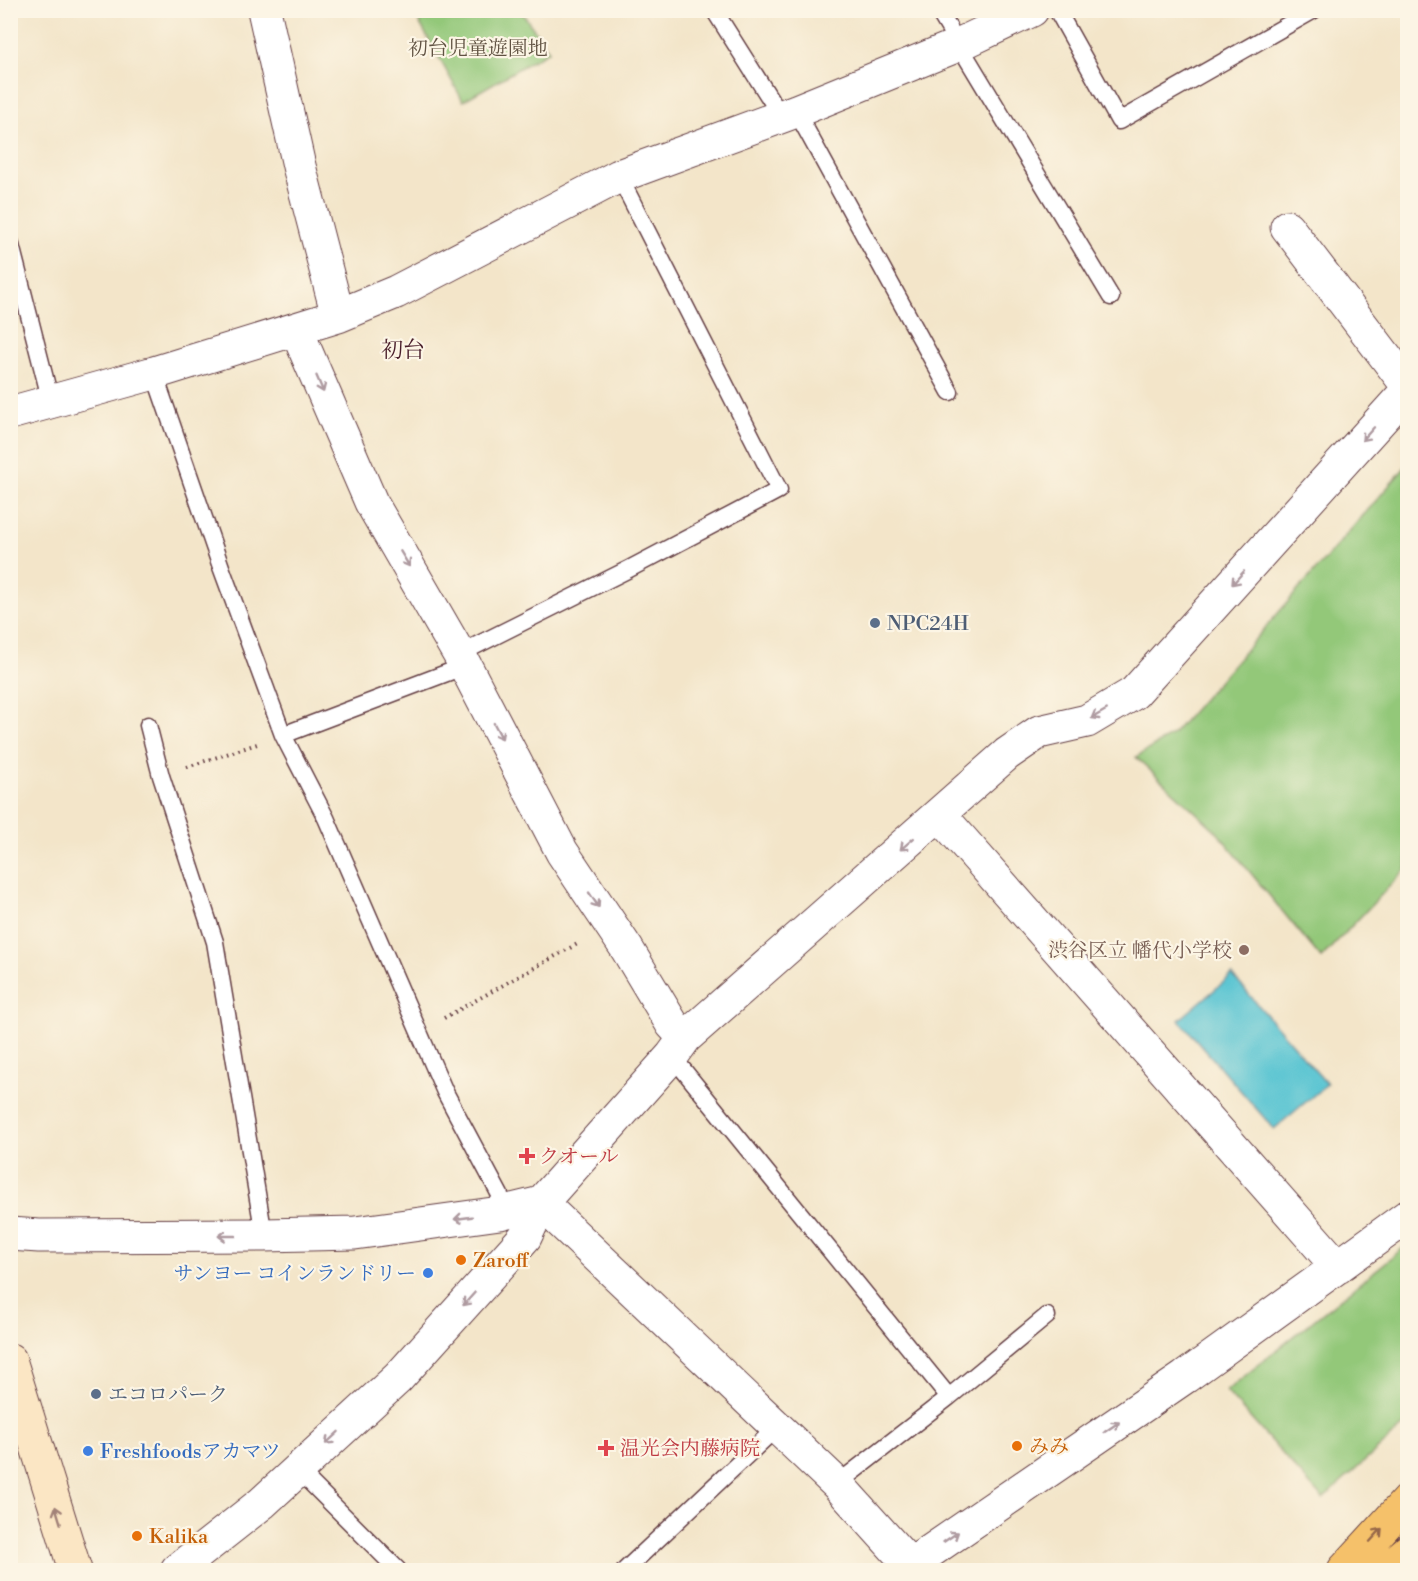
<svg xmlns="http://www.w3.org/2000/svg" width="1418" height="1581" font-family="'Libre Bodoni','Noto Serif JP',serif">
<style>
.park{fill:#93c879;stroke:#6e7452;stroke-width:1.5}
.water{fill:#58c4d2;stroke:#51727e;stroke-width:1.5}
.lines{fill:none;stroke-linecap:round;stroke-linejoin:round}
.lane-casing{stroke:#633d43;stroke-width:19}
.street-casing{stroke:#633d43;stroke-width:35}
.secondary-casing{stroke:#633d43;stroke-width:35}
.highway-casing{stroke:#633d43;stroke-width:35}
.path{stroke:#633d43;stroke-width:4;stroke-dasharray:1.5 4.5;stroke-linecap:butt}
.lane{stroke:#fff;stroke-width:16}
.street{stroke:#fff;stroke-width:33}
.secondary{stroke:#fbe6c4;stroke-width:33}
.highway{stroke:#f5c16b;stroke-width:33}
.oneway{stroke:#ae9aa0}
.oneway2{stroke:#a28278}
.oneway3{stroke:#976848}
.service-dot{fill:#5c6f8a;stroke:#fcf5e5;stroke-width:2}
.education-dot{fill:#8d6e63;stroke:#fcf5e5;stroke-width:2}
.health-dot{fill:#e0444e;stroke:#fcf5e5;stroke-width:2}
.food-dot{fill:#e8710a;stroke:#fcf5e5;stroke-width:2}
.shop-dot{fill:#3f7fe0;stroke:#fcf5e5;stroke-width:2}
.labels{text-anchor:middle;stroke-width:4.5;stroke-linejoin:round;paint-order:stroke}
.park-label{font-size:20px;fill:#605242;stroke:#fcf5e5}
.service-label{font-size:20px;fill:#4e5e75;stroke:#fcf5e5;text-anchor:start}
.education-label{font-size:20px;fill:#785e54;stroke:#fcf5e5;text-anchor:end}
.health-label{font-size:20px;fill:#be3a42;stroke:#fcf5e5;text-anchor:start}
.food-label{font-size:20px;fill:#c56008;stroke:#fcf5e5;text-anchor:start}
.shop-label{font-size:20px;fill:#366cbe;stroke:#fcf5e5;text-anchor:end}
.quarter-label{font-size:22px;fill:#4a1f2b;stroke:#fcf5e5}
</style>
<rect width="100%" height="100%" fill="#fcf5e5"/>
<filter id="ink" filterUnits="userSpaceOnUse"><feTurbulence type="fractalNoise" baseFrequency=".0167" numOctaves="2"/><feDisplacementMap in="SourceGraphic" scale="12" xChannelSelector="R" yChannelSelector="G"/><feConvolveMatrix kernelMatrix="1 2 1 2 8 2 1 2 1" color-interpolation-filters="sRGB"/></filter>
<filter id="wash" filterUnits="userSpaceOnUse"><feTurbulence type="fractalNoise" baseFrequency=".008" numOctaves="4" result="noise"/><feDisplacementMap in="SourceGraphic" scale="24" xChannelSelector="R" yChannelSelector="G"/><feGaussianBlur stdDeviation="1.35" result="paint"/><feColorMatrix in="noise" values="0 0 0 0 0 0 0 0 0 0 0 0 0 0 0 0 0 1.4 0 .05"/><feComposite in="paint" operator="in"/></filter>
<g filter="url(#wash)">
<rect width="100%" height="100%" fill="#f3e5c9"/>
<!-- park -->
<path class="park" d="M 413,11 L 521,11 L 549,51 L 463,101 Z
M 1407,465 L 1407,868 L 1321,958 L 1216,831 L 1136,757 L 1172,735 Z
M 1407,1245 L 1407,1423 L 1323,1499 L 1226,1391 Z"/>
<!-- water -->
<path class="water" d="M 1232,975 L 1327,1084 L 1274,1129 L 1179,1020 Z"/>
</g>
<g filter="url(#ink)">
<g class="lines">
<!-- lane casing -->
<g class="lane-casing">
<path id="lane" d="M 714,10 L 781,116
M 938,10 L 1111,297
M 1057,10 L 1119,121 L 1314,10
M 796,111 L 950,392
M 10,241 L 51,402
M 154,373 L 221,567 L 283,735 L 326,818 L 445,1092 L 500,1195 L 500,1213
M 459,654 L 629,569 L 779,490 L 619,176
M 148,725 L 161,776 L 215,942 L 264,1235
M 283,735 L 465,666
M 672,1056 L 949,1397
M 298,1470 L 398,1570
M 837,1484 L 949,1397 L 1047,1316
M 625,1570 L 776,1428"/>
</g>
<!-- street casing -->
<g class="street-casing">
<path id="street" d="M 264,10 L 299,166 L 338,316
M 1287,227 L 1408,386
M 297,331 L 371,502 L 459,654 L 562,852 L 627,949 L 672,1024 L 685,1038
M 10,413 L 154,373 L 338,316 L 396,292 L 619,176 L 796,111 L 958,45 L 1032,10
M 940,815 L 1338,1267
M 541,1203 L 837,1484 L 910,1565
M 10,1234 L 39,1236 L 264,1235 L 355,1233 L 500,1213 L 541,1203
M 177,1570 L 262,1503 L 398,1378 L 525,1237 L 541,1203 L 672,1056 L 685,1038 L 1007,754 L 1039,732 L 1087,721 L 1134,693 L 1408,390
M 903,1570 L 1185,1377 L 1408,1216"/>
</g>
<!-- secondary casing -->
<g class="secondary-casing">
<path id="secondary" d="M 10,1360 L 75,1570"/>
</g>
<!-- highway casing -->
<g class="highway-casing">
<path id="highway" d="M 1344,1570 L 1408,1500
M 1386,1570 L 1408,1551"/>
</g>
<!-- path -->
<path class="path" d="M 187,767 L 257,744
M 444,1018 L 579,943"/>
<!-- lane -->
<use href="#lane" class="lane"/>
<!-- street -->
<use href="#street" class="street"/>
<!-- secondary -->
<use href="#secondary" class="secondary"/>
<!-- highway -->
<use href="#highway" class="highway"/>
</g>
<!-- one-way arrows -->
<defs><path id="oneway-shaft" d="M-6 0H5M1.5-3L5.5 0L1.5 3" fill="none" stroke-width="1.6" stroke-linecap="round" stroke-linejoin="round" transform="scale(1.5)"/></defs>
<g class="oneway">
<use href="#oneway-shaft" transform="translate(320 384) rotate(67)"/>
<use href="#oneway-shaft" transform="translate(1368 434) rotate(132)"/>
<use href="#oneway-shaft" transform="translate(405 559) rotate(59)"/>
<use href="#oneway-shaft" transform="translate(1238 578) rotate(132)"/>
<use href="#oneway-shaft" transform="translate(1099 714) rotate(150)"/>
<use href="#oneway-shaft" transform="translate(498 731) rotate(62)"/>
<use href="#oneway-shaft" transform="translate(907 844) rotate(139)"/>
<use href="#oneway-shaft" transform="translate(594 900) rotate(56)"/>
<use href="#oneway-shaft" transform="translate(463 1218) rotate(172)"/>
<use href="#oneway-shaft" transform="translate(227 1236) rotate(180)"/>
<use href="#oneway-shaft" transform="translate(469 1299) rotate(132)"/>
<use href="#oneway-shaft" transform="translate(1112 1427) rotate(-34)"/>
<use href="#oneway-shaft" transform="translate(332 1438) rotate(137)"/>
<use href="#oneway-shaft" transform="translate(951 1537) rotate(-34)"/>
</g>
<use class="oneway2" href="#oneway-shaft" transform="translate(58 1515) rotate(-107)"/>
<use class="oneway3" href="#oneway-shaft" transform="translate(1376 1535) rotate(-48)"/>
</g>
<!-- markers -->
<g class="service-dot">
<circle cx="875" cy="623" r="6"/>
<circle cx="96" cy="1394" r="6"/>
</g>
<circle class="education-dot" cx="1244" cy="950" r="6"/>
<g class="health-dot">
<path d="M524 1147h6v6h6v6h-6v6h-6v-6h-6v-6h6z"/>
<path d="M603 1439h6v6h6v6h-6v6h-6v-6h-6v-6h6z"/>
</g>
<g class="food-dot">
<circle cx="461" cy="1260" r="6"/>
<circle cx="1017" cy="1446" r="6"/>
<circle cx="137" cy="1536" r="6"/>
</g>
<g class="shop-dot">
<circle cx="428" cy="1273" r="6"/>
<circle cx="88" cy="1451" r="6"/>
</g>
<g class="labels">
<!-- park labels -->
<g class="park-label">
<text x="478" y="55">初台児童遊園地</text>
</g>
<!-- service labels -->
<g class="service-label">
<text x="887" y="630">NPC24H</text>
<text x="108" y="1401">エコロパーク</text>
</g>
<!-- education labels -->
<g class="education-label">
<text x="1232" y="957">渋谷区立 幡代小学校</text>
</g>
<!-- health labels -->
<g class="health-label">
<text x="539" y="1163">クオール</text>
<text x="620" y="1455">温光会内藤病院</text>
</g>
<!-- food labels -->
<g class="food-label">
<text x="473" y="1267">Zaroff</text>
<text x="1029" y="1453">みみ</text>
<text x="149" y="1543">Kalika</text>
</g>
<!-- shop labels -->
<g class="shop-label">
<text x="416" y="1280">サンヨー コインランドリー</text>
<text x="100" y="1458" text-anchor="start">Freshfoodsアカマツ</text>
</g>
<!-- quarter labels -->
<g class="quarter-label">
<text x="403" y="357">初台</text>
</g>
</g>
<!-- margin -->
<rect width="1418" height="1581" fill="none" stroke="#fcf5e5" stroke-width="36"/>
</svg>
